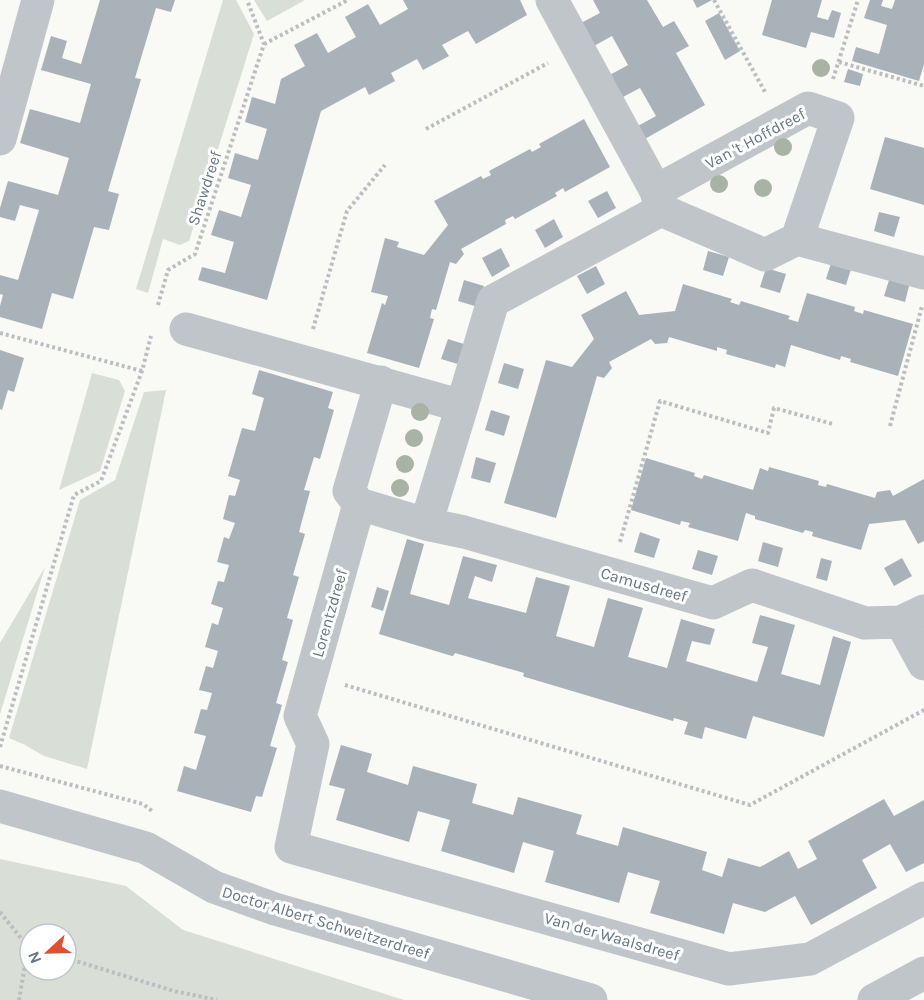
<svg xmlns="http://www.w3.org/2000/svg" width="924" height="1000" font-family="Karla,sans-serif">
<style>
.green{fill:#d9ded6;fill-rule:evenodd}
.building{fill:#a9b2b8}
.lines{fill:none;stroke-linecap:round;stroke-linejoin:round}
.path{stroke:#babec1;stroke-width:4;stroke-dasharray:3 3;stroke-linecap:butt}
.minor{stroke:#c0c5c9;stroke-width:33}
.tree{fill:#a9b3a5}
.labels{text-anchor:middle;stroke-width:6;stroke-linejoin:round;paint-order:stroke}
.street-label{font-size:16px;fill:#647681;stroke:#fff}
</style>
<rect width="100%" height="100%" fill="#f9f9f6"/>
<!-- green -->
<path class="green" d="M 223,0 L 236,0 L 254,34 L 189,241 L 180,245 L 163,239 L 148,293 L 136,289 Z
M 254,0 L 305,0 L 267,21 Z
M 92,373 L 119,380 L 125,391 L 100,471 L 59,490 Z
M 166,390 L 87,769 L 44,756 L 25,745 L 9,738 L 80,500 L 115,480 L 144,392 Z
M 45,567 L 0,714 L 0,643 Z
M 0,859 L 126,886 L 183,930 L 404,1000 L 0,1000 ZM 30,934 L 66,934 L 66,970 L 30,970 Z"/>
<!-- building -->
<path class="building" d="M 100,0 L 175,0 L 171,12 L 156,8 L 135,78 L 141,79 L 108,191 L 119,194 L 109,230 L 94,227 L 73,299 L 52,293 L 42,329 L 0,317 L 0,306 L 3,295 L 0,294 L 0,275 L 18,280 L 39,210 L 20,205 L 15,221 L 0,217 L 0,208 L 8,181 L 58,195 L 69,158 L 20,143 L 30,109 L 80,123 L 91,84 L 41,70 L 51,36 L 67,41 L 62,58 L 81,64 Z
M 403,0 L 520,0 L 527,15 L 476,44 L 468,31 L 442,45 L 449,56 L 423,70 L 417,59 L 391,73 L 395,81 L 369,95 L 365,87 L 321,111 L 267,300 L 198,280 L 202,267 L 225,273 L 234,242 L 211,235 L 219,210 L 241,217 L 251,185 L 228,178 L 235,153 L 258,160 L 267,129 L 245,122 L 252,97 L 275,104 L 281,79 L 305,66 L 294,45 L 317,33 L 328,53 L 356,37 L 345,17 L 368,4 L 380,25 L 408,9 Z
M 593,0 L 647,0 L 663,27 L 674,21 L 689,46 L 676,53 L 705,105 L 643,140 L 636,127 L 656,116 L 640,88 L 621,98 L 608,76 L 628,65 L 612,36 L 592,47 L 579,24 L 600,13 Z
M 693,0 L 712,0 L 697,8 Z
M 772,0 L 822,0 L 817,17 L 828,20 L 832,10 L 841,13 L 834,38 L 811,32 L 806,48 L 762,35 Z
M 870,0 L 883,0 L 881,6 L 892,9 L 895,0 L 924,0 L 924,64 L 919,81 L 852,61 L 856,47 L 879,54 L 887,25 L 864,18 Z
M 719,13 L 740,51 L 725,60 L 705,21 Z
M 848,69 L 863,74 L 860,86 L 844,82 Z
M 584,119 L 610,167 L 565,192 L 563,188 L 555,193 L 557,196 L 515,219 L 513,216 L 505,220 L 506,224 L 461,249 L 464,254 L 456,264 L 450,262 L 436,310 L 432,309 L 430,318 L 434,319 L 419,368 L 367,353 L 382,303 L 385,305 L 388,296 L 371,292 L 385,238 L 399,242 L 397,247 L 424,255 L 448,225 L 434,201 L 481,176 L 483,179 L 491,175 L 489,171 L 530,149 L 532,152 L 541,147 L 539,144 Z
M 885,137 L 924,148 L 924,205 L 870,189 Z
M 607,191 L 616,208 L 598,218 L 588,201 Z
M 879,212 L 900,217 L 894,237 L 874,231 Z
M 554,219 L 563,237 L 545,248 L 535,230 Z
M 501,248 L 510,266 L 492,277 L 482,258 Z
M 708,251 L 729,257 L 723,276 L 703,270 Z
M 832,260 L 852,266 L 846,285 L 826,279 Z
M 596,266 L 605,284 L 587,294 L 577,276 Z
M 766,268 L 786,274 L 780,293 L 760,287 Z
M 890,277 L 910,282 L 905,302 L 884,296 Z
M 464,280 L 484,286 L 478,307 L 458,301 Z
M 683,284 L 732,299 L 730,302 L 739,305 L 741,301 L 790,316 L 788,319 L 798,322 L 807,293 L 855,307 L 854,311 L 863,314 L 864,310 L 913,324 L 898,376 L 850,362 L 851,359 L 841,356 L 840,360 L 791,345 L 785,367 L 776,364 L 775,368 L 726,354 L 727,350 L 717,347 L 717,351 L 669,337 L 667,343 L 655,344 L 651,339 L 609,362 L 612,368 L 604,378 L 597,376 L 556,518 L 504,503 L 546,360 L 572,367 L 594,339 L 581,315 L 626,291 L 639,315 L 675,311 Z
M 448,339 L 467,345 L 461,365 L 441,359 Z
M 0,350 L 24,358 L 14,392 L 8,390 L 2,410 L 0,409 Z
M 504,363 L 524,369 L 518,389 L 498,383 Z
M 259,370 L 333,392 L 328,408 L 334,410 L 320,459 L 314,457 L 304,490 L 310,491 L 299,532 L 305,534 L 293,575 L 299,577 L 287,618 L 293,620 L 282,660 L 288,662 L 276,703 L 282,705 L 270,746 L 277,748 L 262,797 L 256,796 L 251,812 L 177,791 L 184,766 L 196,770 L 206,736 L 194,733 L 201,709 L 207,710 L 212,693 L 199,690 L 206,666 L 213,668 L 218,651 L 205,647 L 212,623 L 218,625 L 223,608 L 211,604 L 218,581 L 224,582 L 229,565 L 217,562 L 224,537 L 229,539 L 235,523 L 223,519 L 229,495 L 235,496 L 240,480 L 228,476 L 242,428 L 255,431 L 264,398 L 252,394 Z
M 491,410 L 510,416 L 504,436 L 485,430 Z
M 476,457 L 496,463 L 490,483 L 471,478 Z
M 646,458 L 695,473 L 694,476 L 702,479 L 704,475 L 753,490 L 760,468 L 768,471 L 769,467 L 819,481 L 818,485 L 826,487 L 827,484 L 875,498 L 877,492 L 890,490 L 893,496 L 924,479 L 924,541 L 918,544 L 905,520 L 869,524 L 861,550 L 812,536 L 813,532 L 805,530 L 803,533 L 755,519 L 755,516 L 746,513 L 738,541 L 688,527 L 690,523 L 681,521 L 680,525 L 631,510 Z
M 640,532 L 660,539 L 654,558 L 634,552 Z
M 407,539 L 424,544 L 410,594 L 449,605 L 463,556 L 497,565 L 492,582 L 475,576 L 468,598 L 526,613 L 536,577 L 570,586 L 556,636 L 594,647 L 608,598 L 643,608 L 628,657 L 667,668 L 681,619 L 715,629 L 710,645 L 692,641 L 686,661 L 757,682 L 768,647 L 752,643 L 760,615 L 795,625 L 781,674 L 820,685 L 833,636 L 851,642 L 824,737 L 753,716 L 746,739 L 705,727 L 702,739 L 684,734 L 688,722 L 674,718 L 673,721 L 525,677 L 523,676 L 524,673 L 455,653 L 453,656 L 452,656 L 379,634 Z
M 763,542 L 783,548 L 778,567 L 758,561 Z
M 698,550 L 718,556 L 712,575 L 692,569 Z
M 821,558 L 832,561 L 827,581 L 816,578 Z
M 902,558 L 912,576 L 894,586 L 884,568 Z
M 377,587 L 389,591 L 383,611 L 371,607 Z
M 341,745 L 372,754 L 367,772 L 408,785 L 413,766 L 477,784 L 472,803 L 513,815 L 518,797 L 582,815 L 576,834 L 618,846 L 623,827 L 707,852 L 702,870 L 722,877 L 728,858 L 760,867 L 789,851 L 798,869 L 817,859 L 808,841 L 884,799 L 894,816 L 924,800 L 924,863 L 906,872 L 890,844 L 862,860 L 877,888 L 811,925 L 795,896 L 765,912 L 733,903 L 724,934 L 650,913 L 660,881 L 628,872 L 619,903 L 545,882 L 554,851 L 523,842 L 514,873 L 441,851 L 450,820 L 418,811 L 409,842 L 336,820 L 345,789 L 329,785 Z"/>
<g class="lines">
<!-- path -->
<path class="path" d="M 714,0 L 765,92
M 264,44 L 348,0
M 839,62 L 924,86
M 833,79 L 858,0
M 426,129 L 548,63
M 158,305 L 168,270 L 195,254 L 264,44 L 247,0
M 313,329 L 347,211 L 385,165
M 0,333 L 142,371
M 890,426 L 922,306
M 620,542 L 660,401 L 768,433 L 774,408 L 833,424
M 345,685 L 750,805 L 924,710
M 0,747 L 74,495 L 101,481 L 142,371 L 151,336
M 0,766 L 143,804 L 152,811
M 0,912 L 28,947 L 19,1000
M 66,958 L 174,991 L 217,1000"/>
<!-- minor -->
<path class="minor" d="M 552,0 L 656,191 L 661,210 L 765,255 L 797,239 L 924,273
M 0,139 L 38,0
M 656,191 L 808,108 L 838,118 L 797,239
M 186,329 L 462,406 L 493,301 L 661,210
M 381,382 L 349,491 L 359,504 L 300,716 L 313,744 L 291,847 L 729,969 L 810,959 L 924,898
M 359,504 L 426,524 L 464,532 L 713,603 L 752,585 L 865,623 L 901,622 L 924,611
M 426,524 L 462,406
M 901,622 L 924,664
M 0,806 L 146,848 L 214,887 L 275,909 L 591,1000
M 874,1000 L 924,973"/>
</g>
<!-- trees -->
<g class="tree">
<circle cx="821" cy="68" r="9"/>
<circle cx="783" cy="147" r="9"/>
<circle cx="719" cy="184" r="9"/>
<circle cx="763" cy="188" r="9"/>
<circle cx="420" cy="412" r="9"/>
<circle cx="414" cy="438" r="9"/>
<circle cx="405" cy="464" r="9"/>
<circle cx="400" cy="488" r="9"/>
</g>
<g class="labels">
<!-- street labels -->
<g class="street-label">
<text transform="translate(755 138) rotate(-28)" y="6">Van 't Hoffdreef</text>
<text transform="translate(204 188) rotate(-72)" y="6">Shawdreef</text>
<text transform="translate(644 584) rotate(16)" y="6">Camusdreef</text>
<text transform="translate(329 613) rotate(-74)" y="6">Lorentzdreef</text>
<text transform="translate(326 922) rotate(17)" y="6">Doctor Albert Schweitzerdreef</text>
<text transform="translate(612 936) rotate(16)" y="6">Van der Waalsdreef</text>
</g>
</g>
<!-- north arrow -->
<g transform="translate(48 952) rotate(248)"><circle r="28" fill="#ffffff" stroke="#c1c8cd" stroke-width="1.5"/>
<path d="M0-4.5L10 22L0 15L-10 22Z" fill="#e1502e"/>
<text y="-9" font-size="16" font-weight="bold" text-anchor="middle" fill="#647681">N</text>
</g>
</svg>
